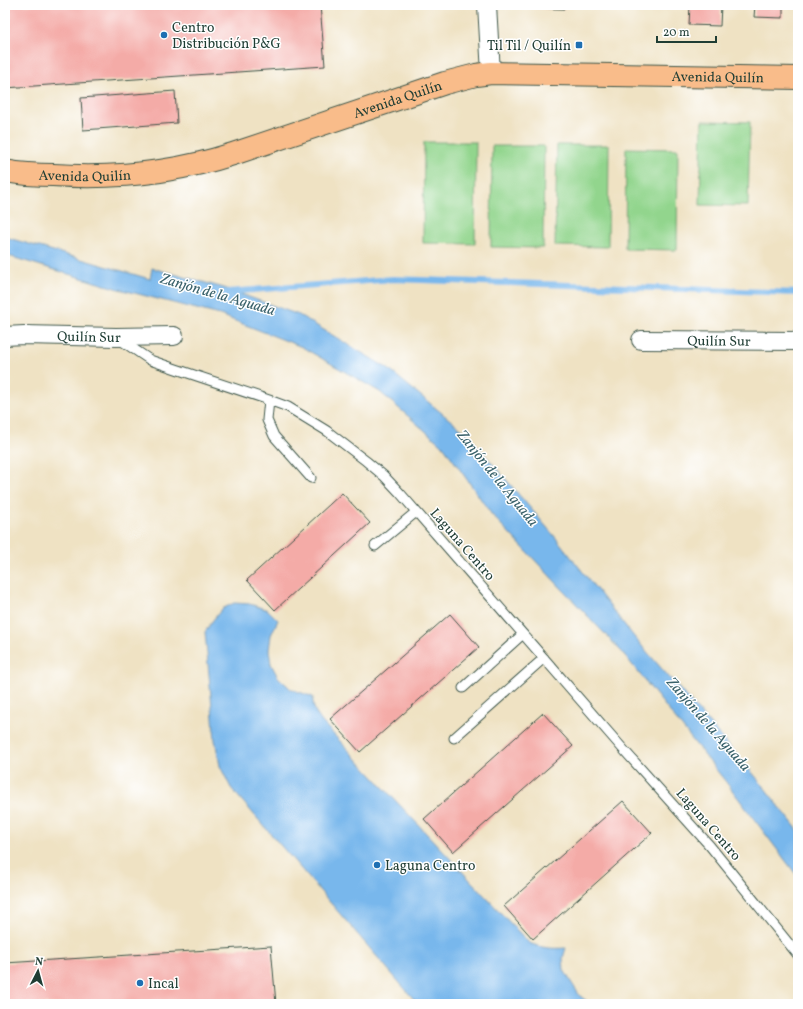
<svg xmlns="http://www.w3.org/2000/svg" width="803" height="1009" font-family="Vollkorn,serif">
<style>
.green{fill:#92d58d;stroke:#588960}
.water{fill:#78b7ec;stroke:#4c7a90}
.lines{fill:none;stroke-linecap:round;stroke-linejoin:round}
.stream{stroke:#78b7ec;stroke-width:6}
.building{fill:#f4aba7}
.service-casing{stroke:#3e5649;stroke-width:11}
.minor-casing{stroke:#3e5649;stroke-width:20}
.primary-casing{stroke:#3e5649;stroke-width:24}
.service{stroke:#fff;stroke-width:9}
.minor{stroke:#fff;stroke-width:18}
.primary{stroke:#f9bc8a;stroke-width:22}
.poi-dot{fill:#1f6fb2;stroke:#fff;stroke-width:1.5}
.labels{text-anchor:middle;stroke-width:3;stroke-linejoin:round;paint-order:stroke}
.poi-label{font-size:14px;fill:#1f3d34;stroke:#fff;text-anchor:start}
.street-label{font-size:14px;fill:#1f3d34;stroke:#fff}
.water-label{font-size:15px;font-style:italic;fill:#3a626b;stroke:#fff}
</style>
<rect width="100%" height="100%" fill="#fff"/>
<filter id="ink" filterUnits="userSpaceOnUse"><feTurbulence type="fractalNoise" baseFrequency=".025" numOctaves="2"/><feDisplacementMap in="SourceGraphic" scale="8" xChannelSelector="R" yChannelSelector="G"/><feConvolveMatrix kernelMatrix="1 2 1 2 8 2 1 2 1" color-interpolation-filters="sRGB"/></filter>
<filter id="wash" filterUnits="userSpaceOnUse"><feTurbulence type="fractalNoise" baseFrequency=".012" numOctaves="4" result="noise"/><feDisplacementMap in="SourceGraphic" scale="16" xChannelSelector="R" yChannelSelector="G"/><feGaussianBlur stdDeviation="0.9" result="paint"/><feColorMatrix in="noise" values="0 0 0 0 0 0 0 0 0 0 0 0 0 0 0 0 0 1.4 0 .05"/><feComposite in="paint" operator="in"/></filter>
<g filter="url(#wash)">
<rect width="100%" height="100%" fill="#efe2c3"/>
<!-- green -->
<path class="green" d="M 702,121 L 750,122 L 748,206 L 700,205 Z
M 424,142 L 476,142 L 475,244 L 423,243 Z
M 557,145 L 609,145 L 608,247 L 555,246 Z
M 492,146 L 544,146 L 543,248 L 491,247 Z
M 626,148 L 678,149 L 677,250 L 625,249 Z"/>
<!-- water -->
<path class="water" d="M 5,237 L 150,279 L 152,268 L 224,288 L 299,315 L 387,368 L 466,433 L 556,538 L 635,638 L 756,777 L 798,830 L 798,877 L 726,782 L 622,652 L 492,515 L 444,447 L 380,392 L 302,347 L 220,315 L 115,288 L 5,255 Z
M 234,603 L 250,604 L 268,610 L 278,620 L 271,635 L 269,650 L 271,664 L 278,677 L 291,689 L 313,697 C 312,707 316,714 322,722 L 529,943 C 542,948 551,949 566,948 L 563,958 L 564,970 L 571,982 L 580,996 L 591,1004 L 418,1004 L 231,788 L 220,766 L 215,740 L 205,632 L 213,620 L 222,609 Z"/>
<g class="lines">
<!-- stream -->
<path class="stream" d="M 228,292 L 393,279 L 798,293"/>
</g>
<g id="blocks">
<!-- building -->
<path class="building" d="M 5,5 L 320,5 L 325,66 L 5,88 Z
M 527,5 L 564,5 L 564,9 L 527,8 Z
M 690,5 L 721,5 L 720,26 L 689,25 Z
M 755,5 L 783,5 L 783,18 L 754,17 Z
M 175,91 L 177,123 L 83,130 L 81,98 Z
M 342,493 L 370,523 L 275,610 L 247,580 Z
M 450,614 L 479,647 L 360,752 L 330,719 Z
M 543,713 L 573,746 L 453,852 L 424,819 Z
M 623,801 L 652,833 L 533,939 L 504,906 Z
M 271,946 L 276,1004 L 5,1004 L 5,963 Z"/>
</g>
</g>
<g filter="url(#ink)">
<use href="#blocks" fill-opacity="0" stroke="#3e5649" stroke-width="1"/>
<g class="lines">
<!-- service casing -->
<g class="service-casing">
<path id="service" d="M 119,339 L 150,360 L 176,369 L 269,400 L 288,407 L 327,431 L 366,461 L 384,476 L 400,493 L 623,749 L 710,846 L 798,955
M 269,400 L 267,420 L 274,436 L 311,478
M 375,546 L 416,512
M 463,688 L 523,634
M 454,738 L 544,658"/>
</g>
<!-- minor casing -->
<g class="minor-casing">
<g id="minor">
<path d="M 487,5 L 491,73"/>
<path id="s1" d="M 5,336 L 24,335 L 116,337 L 174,336"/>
<path id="s2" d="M 641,340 L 798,341"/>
</g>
</g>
<!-- primary casing -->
<g class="primary-casing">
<g id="primary">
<path id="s3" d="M 5,171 C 21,174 37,175 53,175 C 115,179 174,173 233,154 L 445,83 L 476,75 L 491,73 L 798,78"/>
</g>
</g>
<!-- service -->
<use href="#service" class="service"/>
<!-- minor -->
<use href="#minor" class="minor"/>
<!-- primary -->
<use href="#primary" class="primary"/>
</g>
</g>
<!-- markers -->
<g class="poi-dot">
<circle cx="164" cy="35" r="4"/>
<rect x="575" y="41" width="8" height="8" rx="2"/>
<circle cx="377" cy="865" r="4"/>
<circle cx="140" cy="983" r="4"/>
</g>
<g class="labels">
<!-- poi labels -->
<g class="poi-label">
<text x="172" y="32">Centro<tspan x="172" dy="16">Distribución P&amp;G</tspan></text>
<text x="571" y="50" text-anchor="end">Til Til / Quilín</text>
<text x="385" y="870">Laguna Centro</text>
<text x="148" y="988">Incal</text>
</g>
<!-- street labels -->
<g class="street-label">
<text dy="5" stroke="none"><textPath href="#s3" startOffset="728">Avenida Quilín</textPath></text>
<text dy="5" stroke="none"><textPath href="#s3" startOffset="404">Avenida Quilín</textPath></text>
<text dy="5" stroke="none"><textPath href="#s3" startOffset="80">Avenida Quilín</textPath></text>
<text dy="5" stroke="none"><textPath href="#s1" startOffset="84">Quilín Sur</textPath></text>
<text dy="5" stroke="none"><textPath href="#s2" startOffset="78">Quilín Sur</textPath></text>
<text transform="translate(463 544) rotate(49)" y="5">Laguna Centro</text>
<text transform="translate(709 824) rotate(49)" y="5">Laguna Centro</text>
</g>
<!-- water labels -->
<g class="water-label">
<text transform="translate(218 294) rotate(16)" y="5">Zanjón de la Aguada</text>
<text transform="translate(498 478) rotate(51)" y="5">Zanjón de la Aguada</text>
<text transform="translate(709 724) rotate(49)" y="5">Zanjón de la Aguada</text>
</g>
</g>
<!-- margin -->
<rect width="803" height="1009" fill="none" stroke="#fff" stroke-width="20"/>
<!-- north arrow -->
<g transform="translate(38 971) rotate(6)" stroke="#ffffff" stroke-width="3" paint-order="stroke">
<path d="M0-3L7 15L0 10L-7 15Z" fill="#1f3d34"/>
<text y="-6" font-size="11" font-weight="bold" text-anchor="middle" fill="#1f3d34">N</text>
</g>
<!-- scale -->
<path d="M657 36v6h59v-6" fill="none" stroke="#1f3d34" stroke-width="2"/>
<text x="663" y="36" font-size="12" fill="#1f3d34" stroke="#ffffff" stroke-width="3" paint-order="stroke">20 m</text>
</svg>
